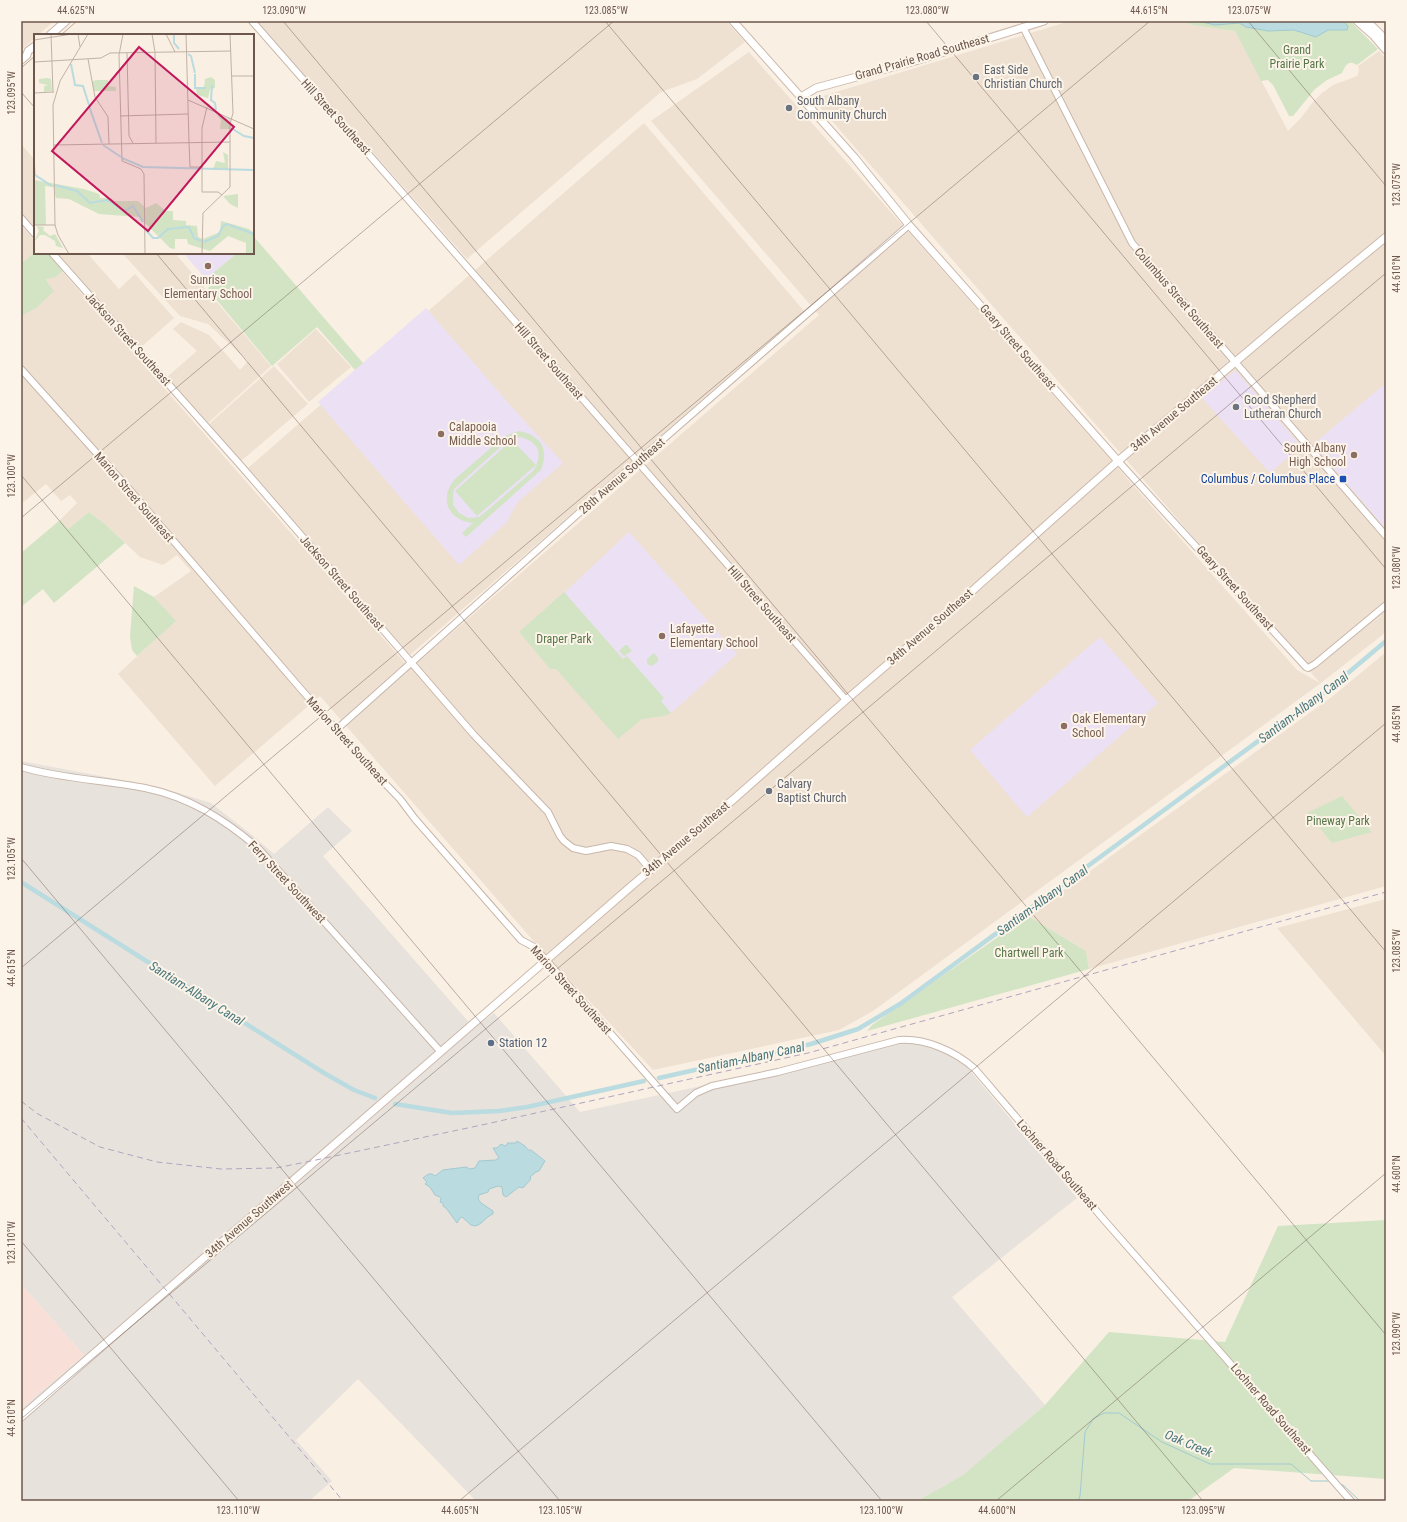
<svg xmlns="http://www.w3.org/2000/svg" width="1407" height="1522" font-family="'Roboto Condensed',sans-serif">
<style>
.residential{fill:#efe1d2}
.commercial{fill:#f8e0d8}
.industrial{fill:#e8e2dd}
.education{fill:#ece0f5}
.green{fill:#d2e4c4;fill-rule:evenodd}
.water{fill:#badbdf;stroke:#a2cad0}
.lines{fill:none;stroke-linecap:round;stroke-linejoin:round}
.stream{stroke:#a2cad0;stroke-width:1}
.canal{stroke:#badbdf;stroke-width:4.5}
.tertiary-casing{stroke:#c8b7ab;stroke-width:8}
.secondary-casing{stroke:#cdb9ac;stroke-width:9}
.tertiary{stroke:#fff;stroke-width:6}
.secondary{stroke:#fff;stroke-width:7}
.rail{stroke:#b2a4c0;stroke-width:1;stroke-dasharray:6 4;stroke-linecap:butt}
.ticks{fill:none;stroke:#6d574c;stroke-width:1;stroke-opacity:0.45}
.worship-dot{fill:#6b7280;stroke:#fcf4e8;stroke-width:1.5}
.education-dot{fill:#8d6e63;stroke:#fcf4e8;stroke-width:1.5}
.transit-dot{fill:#1a4fb4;stroke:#fcf4e8;stroke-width:1.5}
.service-dot{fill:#5c6f8a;stroke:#fcf4e8;stroke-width:1.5}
.labels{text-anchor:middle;stroke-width:4;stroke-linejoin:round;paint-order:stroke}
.park-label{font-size:12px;fill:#587849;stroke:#fcf4e8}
.street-label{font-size:12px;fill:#6d574c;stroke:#fcf4e8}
.worship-label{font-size:12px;fill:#5b616d;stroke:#fcf4e8;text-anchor:start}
.education-label{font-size:12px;fill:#785e54;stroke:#fcf4e8;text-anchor:start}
.transit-label{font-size:12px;fill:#164399;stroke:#fcf4e8;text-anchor:end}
.service-label{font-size:12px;fill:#4e5e75;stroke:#fcf4e8;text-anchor:start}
.water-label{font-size:13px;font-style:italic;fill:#49777e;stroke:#fcf4e8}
.inset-river{fill:none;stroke:#badbdf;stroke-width:2}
.inset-road{fill:none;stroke:#c1b2a7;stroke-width:1}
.view{fill:#c2185b;fill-opacity:0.15;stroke:#c2185b;stroke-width:2}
.inset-edge{fill:none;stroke:#6d574c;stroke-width:2}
.neatline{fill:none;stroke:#6d574c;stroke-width:1.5}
.ticks-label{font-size:10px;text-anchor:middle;fill:#6d574c}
</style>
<rect width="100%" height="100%" fill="#f9efe3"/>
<!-- residential -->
<path class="residential" d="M 21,21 L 54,21 L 38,35 L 35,35 L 35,38 L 21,50 Z
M 257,21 L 726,21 L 745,42 L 697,79 L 661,92 L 467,259 Z
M 1070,21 L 1182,21 L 1192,25 L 1235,31 L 1288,131 L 1300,119 L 1313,102 L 1322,93 L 1333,85 L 1357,76 L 1359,70 L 1358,66 L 1379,51 L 1386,59 L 1386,632 L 1321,683 L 873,1011 L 839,1030 L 653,1070 L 530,937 L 320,696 L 215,786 L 118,674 L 175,621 L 154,597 L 191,571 L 177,555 L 163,565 L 140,557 L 106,525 L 89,512 L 68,529 L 60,520 L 77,503 L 70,495 L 61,501 L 46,484 L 21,504 L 21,225 L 35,241 L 35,253 L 46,253 L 410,669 L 819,315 L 651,121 L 749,52 L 1297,670 L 1320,683 L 813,99 Z
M 644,123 L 804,311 L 410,655 L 248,468 Z
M 21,144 L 35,160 L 35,229 L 21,212 Z
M 55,253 L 87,253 L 119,289 L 135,274 L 174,318 L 140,348 Z
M 122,253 L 175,253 L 271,366 L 207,424 L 167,377 L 197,351 L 173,329 L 181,322 L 209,335 L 240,370 L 248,361 L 208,324 L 180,316 Z
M 316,329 L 351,367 L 309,402 L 277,364 Z
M 274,366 L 308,404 L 241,461 L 208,425 Z
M 1386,652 L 1386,886 L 1089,969 L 1086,951 L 1028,916 L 1333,696 Z
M 1386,899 L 1386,1056 L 1277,928 Z"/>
<!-- commercial -->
<path class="commercial" d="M 21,1284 L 84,1355 L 21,1409 Z"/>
<!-- industrial -->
<path class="industrial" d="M 21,761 L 159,787 L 211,803 L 252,835 L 274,854 L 328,807 L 352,831 L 323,856 L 474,1028 L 494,1013 L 580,1112 L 906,1042 L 936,1045 L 961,1060 L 1077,1198 L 952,1297 L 1045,1405 L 963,1475 L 917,1501 L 476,1501 L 358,1379 L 296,1440 L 332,1481 L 309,1501 L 21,1501 L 21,1409 L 84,1355 L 21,1284 Z"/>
<!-- education -->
<path class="education" d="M 183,253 L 237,253 L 206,279 Z
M 426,308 L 510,405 L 563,463 L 520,500 L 516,505 L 507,522 L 459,565 L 318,402 Z
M 1234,371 L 1237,372 L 1301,446 L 1270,473 L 1202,398 Z
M 1386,383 L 1386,529 L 1315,447 L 1315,445 L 1316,442 Z
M 629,532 L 737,654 L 671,713 L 564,593 Z
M 1100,637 L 1158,703 L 1027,817 L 970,750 Z"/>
<!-- green -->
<path class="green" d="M 1182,21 L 1350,21 L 1378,49 L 1357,65 C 1348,59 1345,66 1342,73 L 1327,80 L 1315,89 L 1293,116 L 1289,116 L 1273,85 L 1268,80 L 1261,81 L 1235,31 L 1192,25 Z
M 255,238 L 363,363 L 355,370 L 317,327 L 272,366 L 215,298 L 208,288 L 212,285 L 206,279 L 237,253 L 253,253 L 253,240 Z
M 35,252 L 35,253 L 49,253 L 63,271 L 54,278 L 45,279 L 54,291 L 36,308 L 21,316 L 21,264 Z
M 519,431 C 541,435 549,449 541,470 L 466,537 L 462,533 L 473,523 C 447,520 439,498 455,479 L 501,439 L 505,436 ZM 520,437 C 539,442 543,453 534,470 L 489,509 L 479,517 L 468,518 L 459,513 L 453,505 L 453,495 L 454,489 L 507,441 L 512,438 Z
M 512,440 L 536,465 L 477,516 L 455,491 Z
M 89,512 L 106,525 L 125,543 L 54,603 L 43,589 L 21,607 L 21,553 L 60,520 L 68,529 Z
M 134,586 L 154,597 L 176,621 L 137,656 L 132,650 L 130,637 Z
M 564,592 L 623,659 L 627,656 L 664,698 L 661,701 L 671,713 L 664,716 L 642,719 L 618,739 L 556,669 L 550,669 L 519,632 Z
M 625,645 L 627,645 L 632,651 L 624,656 L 619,651 Z
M 654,653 L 658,658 L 658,661 L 652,666 L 649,665 L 647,663 L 647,659 Z
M 1342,796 L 1372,832 L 1332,843 L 1307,813 Z
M 1028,916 L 1086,951 L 1089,969 L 867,1031 L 872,1025 Z
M 1386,1220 L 1386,1479 L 1234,1468 L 1188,1501 L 917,1501 L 963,1475 L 1045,1405 L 1109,1332 L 1225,1342 L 1278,1226 Z"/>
<!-- water -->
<path class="water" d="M 1198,21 L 1343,21 L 1348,26 L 1347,30 L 1328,30 L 1316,37 L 1294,30 L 1268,31 L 1246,27 L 1239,23 L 1215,25 Z
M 517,1141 L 525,1146 L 528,1150 L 531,1150 L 545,1161 L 539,1171 L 536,1172 L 530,1177 L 531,1179 L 523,1188 L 519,1187 L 506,1197 L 503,1195 L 502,1187 L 498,1186 L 489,1189 L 488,1192 L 479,1195 L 478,1199 L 481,1203 L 493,1211 L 493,1214 C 485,1217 483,1224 475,1226 L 471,1225 L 462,1217 L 460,1218 L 457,1223 L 446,1208 L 443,1206 L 443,1203 L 440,1202 L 441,1199 L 440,1197 L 435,1195 L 430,1187 L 425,1184 L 427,1182 L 423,1178 C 428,1174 430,1172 435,1176 L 443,1170 L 466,1167 L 470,1169 L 475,1168 L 479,1161 L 496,1160 L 499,1158 L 493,1148 L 497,1148 L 501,1144 L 505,1146 L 508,1144 L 507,1143 L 516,1143 Z"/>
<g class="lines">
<!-- stream -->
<path class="stream" d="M 1339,1484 L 1343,1485 L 1360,1501
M 1078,1501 L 1080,1496 L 1085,1432 L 1093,1419 L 1104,1413 L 1119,1413 L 1162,1442 L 1210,1464 L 1291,1464 L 1311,1481 L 1330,1481"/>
<!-- canal -->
<path class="canal" d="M 21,882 L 324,1073 L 354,1090 L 375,1098
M 659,1078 L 811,1044 L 858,1029 L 900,1004 L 1329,689 L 1386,641
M 395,1104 L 452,1113 L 499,1111 L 527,1107 L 644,1081"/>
<!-- tertiary casing -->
<g class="tertiary-casing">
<path id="tertiary" d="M 252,21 L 846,700
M 1023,27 L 1132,243 L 1386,536
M 21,218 L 35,234
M 52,253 L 242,467 L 474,735 L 548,812 L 560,836 L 564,841 L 573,848 L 586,851 L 611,846 L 627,849 L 638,855 L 650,869
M 21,369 L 128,488 L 300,688 L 370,768 L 400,799 L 415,819 L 521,940 L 534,947 L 546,960 L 677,1109 L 696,1093 L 712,1086 L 778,1072 L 899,1040 C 925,1038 955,1051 975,1069 L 1105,1221 L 1351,1501
M 1118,461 L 1306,667 L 1308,668 L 1315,664 L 1386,605
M 337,729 L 598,496 L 909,225
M 21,767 C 62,779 104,780 145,788 C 189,797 224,819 258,848 L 440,1051"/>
</g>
<!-- secondary casing -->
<g class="secondary-casing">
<path id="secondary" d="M 733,21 L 854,157 L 909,225 L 1118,461
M 1357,21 L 1374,36 L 1386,50
M 1367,21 L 1386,40
M 50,35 L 66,21
M 21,60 L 27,55 L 28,51 L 35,46
M 801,97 L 816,88 L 915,61 L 1044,21
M 21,1417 L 628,889 L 735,798 L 846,700 L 953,608 L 1118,461 L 1286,319 L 1386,237"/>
</g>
<!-- tertiary -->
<use href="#tertiary" class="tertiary"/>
<!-- secondary -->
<use href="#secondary" class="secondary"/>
<!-- rail -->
<path class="rail" d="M 21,1101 L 38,1114 L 100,1147 L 157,1162 L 221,1169 L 276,1168 L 316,1160 L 477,1126 L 808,1053 L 1386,892
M 21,1118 L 166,1290 L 343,1501"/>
</g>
<!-- ticks -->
<path class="ticks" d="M 283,21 L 1386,1335M 605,21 L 1386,952M 926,21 L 1386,569M 1248,21 L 1386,186M 61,35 L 77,21M 21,68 L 35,56M 21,92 L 35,108M 156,253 L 1203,1501M 21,475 L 882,1501M 21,518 L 614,21M 21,858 L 560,1501M 21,968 L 1150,21M 21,1241 L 239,1501M 21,1419 L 1386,273M 459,1501 L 1386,723M 996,1501 L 1386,1173"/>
<!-- markers -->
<g class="worship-dot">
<circle cx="976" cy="77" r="4"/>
<circle cx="789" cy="108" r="4"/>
<circle cx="1236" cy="407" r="4"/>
<circle cx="769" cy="791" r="4"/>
</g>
<g class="education-dot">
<circle cx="208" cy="266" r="4"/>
<circle cx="441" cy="434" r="4"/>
<circle cx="1354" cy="455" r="4"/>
<circle cx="662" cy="636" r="4"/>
<circle cx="1064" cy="726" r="4"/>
</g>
<rect class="transit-dot" x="1339" y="475" width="8" height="8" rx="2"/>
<circle class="service-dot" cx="491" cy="1043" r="4"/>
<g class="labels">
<!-- park labels -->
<g class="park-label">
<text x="1297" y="54">Grand<tspan x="1297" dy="14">Prairie Park</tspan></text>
<text x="564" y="643">Draper Park</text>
<text x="1338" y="825">Pineway Park</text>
<text x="1029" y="957">Chartwell Park</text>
</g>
<!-- street labels -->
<g class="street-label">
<text transform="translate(922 57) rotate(-16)" y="4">Grand Prairie Road Southeast</text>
<text transform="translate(336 117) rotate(48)" y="4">Hill Street Southeast</text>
<text transform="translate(1179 298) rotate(49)" y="4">Columbus Street Southeast</text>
<text transform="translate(128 339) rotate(48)" y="4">Jackson Street Southeast</text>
<text transform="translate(1018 347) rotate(49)" y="4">Geary Street Southeast</text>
<text transform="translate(549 361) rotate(49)" y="4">Hill Street Southeast</text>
<text transform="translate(1174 414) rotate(-40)" y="4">34th Avenue Southeast</text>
<text transform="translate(622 476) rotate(-41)" y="4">28th Avenue Southeast</text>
<text transform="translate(134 497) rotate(49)" y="4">Marion Street Southeast</text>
<text transform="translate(342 583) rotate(49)" y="4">Jackson Street Southeast</text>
<text transform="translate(1235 588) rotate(48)" y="4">Geary Street Southeast</text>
<text transform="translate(762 604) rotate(49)" y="4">Hill Street Southeast</text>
<text transform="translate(930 627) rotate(-41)" y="4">34th Avenue Southeast</text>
<text transform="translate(347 741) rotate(48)" y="4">Marion Street Southeast</text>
<text transform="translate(686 839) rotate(-40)" y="4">34th Avenue Southeast</text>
<text transform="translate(287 882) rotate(47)" y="4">Ferry Street Southwest</text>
<text transform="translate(571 990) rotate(48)" y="4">Marion Street Southeast</text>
<text transform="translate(1057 1165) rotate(49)" y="4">Lochner Road Southeast</text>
<text transform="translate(249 1219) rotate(-41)" y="4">34th Avenue Southwest</text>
<text transform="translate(1271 1409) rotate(49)" y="4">Lochner Road Southeast</text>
</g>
<!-- worship labels -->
<g class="worship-label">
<text x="984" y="74">East Side<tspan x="984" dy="14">Christian Church</tspan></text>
<text x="797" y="105">South Albany<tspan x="797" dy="14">Community Church</tspan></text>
<text x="1244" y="404">Good Shepherd<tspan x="1244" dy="14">Lutheran Church</tspan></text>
<text x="777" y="788">Calvary<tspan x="777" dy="14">Baptist Church</tspan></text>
</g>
<!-- education labels -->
<g class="education-label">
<text x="208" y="284" text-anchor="middle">Sunrise<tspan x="208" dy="14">Elementary School</tspan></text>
<text x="449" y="431">Calapooia<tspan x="449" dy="14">Middle School</tspan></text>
<text x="1346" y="452" text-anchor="end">South Albany<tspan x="1346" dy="14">High School</tspan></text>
<text x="670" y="633">Lafayette<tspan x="670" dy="14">Elementary School</tspan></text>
<text x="1072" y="723">Oak Elementary<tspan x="1072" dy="14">School</tspan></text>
</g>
<!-- transit labels -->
<g class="transit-label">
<text x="1335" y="483">Columbus / Columbus Place</text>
</g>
<!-- service labels -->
<g class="service-label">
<text x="499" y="1047">Station 12</text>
</g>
<!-- water labels -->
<g class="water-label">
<text transform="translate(1303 707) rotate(-37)" y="5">Santiam-Albany Canal</text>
<text transform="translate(1042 900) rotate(-36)" y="5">Santiam-Albany Canal</text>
<text transform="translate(197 993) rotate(32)" y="5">Santiam-Albany Canal</text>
<text transform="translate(751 1057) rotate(-12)" y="5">Santiam-Albany Canal</text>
<text transform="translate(1189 1443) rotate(23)" y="5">Oak Creek</text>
</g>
</g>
<!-- overview -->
<g transform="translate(34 34)">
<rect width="220" height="220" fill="#f9efe3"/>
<path d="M 177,43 L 181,46 L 181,54 L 176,55 L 174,64 L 163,61 L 162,55 L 170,54 L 171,45 ZM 13,44 L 17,45 L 18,57 L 10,58 L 10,52 L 14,51 L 5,49 L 5,45 ZM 63,46 L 74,46 L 74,52 L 82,53 L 82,57 L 60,57 L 58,47 ZM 183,81 L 196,85 L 196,95 L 186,95 L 187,86 ZM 189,118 L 194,121 L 194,135 L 177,135 L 180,133 L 182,127 L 191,129 ZM 0,146 L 50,155 L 65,160 L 66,164 L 77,164 L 80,167 L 104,167 L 112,174 L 122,169 L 132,177 L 139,177 L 139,186 L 152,187 L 152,191 L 163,192 L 164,203 L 169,205 L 186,198 L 187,187 L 215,195 L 220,199 L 220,220 L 212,220 L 212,209 L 194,202 L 176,217 L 154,210 L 153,205 L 141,205 L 141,215 L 136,214 L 105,183 L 65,180 L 35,165 L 22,164 L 19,153 L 11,152 L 12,191 L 0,191 ZM 204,160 L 204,174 L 196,170 L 189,162 ZM 3,192 L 10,193 L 9,196 L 16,202 L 21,200 L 29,214 L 22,212 L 21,207 L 11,201 L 6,201 L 0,208 L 5,197 Z" fill="#d2e4c4"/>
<path class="inset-river" d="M 140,0 L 140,9 L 145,15M 154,20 L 157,22 L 161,39M 37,30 L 41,51 L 49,52 L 55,71M 161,40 L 161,54 L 172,54M 178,51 L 177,66 L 181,69 L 182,76M 55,72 L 68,109M 197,94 L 210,102 L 220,104M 69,111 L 87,123M 88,124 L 109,133 L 220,136M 0,131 L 1,141 L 18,152M 21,151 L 43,157 L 56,169 L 73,166 L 91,177 L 99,172 L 109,188M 112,196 L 119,204 L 124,204 L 134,195 L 155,193 L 160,204 L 167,207M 170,208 L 184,202 L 189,192 L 193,190 L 220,200"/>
<path class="inset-road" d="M 17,0 L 19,58M 44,0 L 46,13M 89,0 L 85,21 L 88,127 L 107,135 L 110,140 L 111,220M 118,0 L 121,18 L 122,109M 132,0 L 141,18M 152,0 L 155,108M 0,6 L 38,0M 93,19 L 95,102 L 99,109M 54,25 L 61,63 L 74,83 L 75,110M 0,28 L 67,24 L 76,19 L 197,17M 198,42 L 220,42M 0,59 L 20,58M 154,66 L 220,95M 173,73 L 168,94 L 168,158 L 184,158 L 188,161M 86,82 L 154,80M 196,90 L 199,79 L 196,0M 155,108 L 156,133 L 169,133M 19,111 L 196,108M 0,191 L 21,191M 35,220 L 24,201 L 21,191 L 19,71 L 26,47 L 54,0M 168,220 L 169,179 L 196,153 L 196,88"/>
<path class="view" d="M 105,13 L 200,93 L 114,197 L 18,117 Z"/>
<rect width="220" height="220" class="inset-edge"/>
</g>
<!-- border -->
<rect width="1407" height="1522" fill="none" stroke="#fcf4e8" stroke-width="44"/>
<rect x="22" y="22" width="1363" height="1478" class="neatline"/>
<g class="ticks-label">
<text x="76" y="14">44.625°N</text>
<text x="284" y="14">123.090°W</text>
<text x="606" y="14">123.085°W</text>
<text x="927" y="14">123.080°W</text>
<text x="1149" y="14">44.615°N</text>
<text x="1249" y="14">123.075°W</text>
<text transform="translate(11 93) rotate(-90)" y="4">123.095°W</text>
<text transform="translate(1396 185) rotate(-90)" y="4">123.075°W</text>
<text transform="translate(1396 274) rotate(-90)" y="4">44.610°N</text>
<text transform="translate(11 476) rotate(-90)" y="4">123.100°W</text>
<text transform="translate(1396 568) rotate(-90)" y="4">123.080°W</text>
<text transform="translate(1396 724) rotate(-90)" y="4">44.605°N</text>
<text transform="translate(11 859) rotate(-90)" y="4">123.105°W</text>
<text transform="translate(1396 951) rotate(-90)" y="4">123.085°W</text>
<text transform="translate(11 968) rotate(-90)" y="4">44.615°N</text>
<text transform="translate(1396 1174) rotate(-90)" y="4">44.600°N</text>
<text transform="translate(11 1243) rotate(-90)" y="4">123.110°W</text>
<text transform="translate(1396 1334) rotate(-90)" y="4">123.090°W</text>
<text transform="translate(11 1418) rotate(-90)" y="4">44.610°N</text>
<text x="238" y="1514">123.110°W</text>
<text x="460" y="1514">44.605°N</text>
<text x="560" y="1514">123.105°W</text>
<text x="881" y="1514">123.100°W</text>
<text x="997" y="1514">44.600°N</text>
<text x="1203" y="1514">123.095°W</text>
</g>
</svg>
